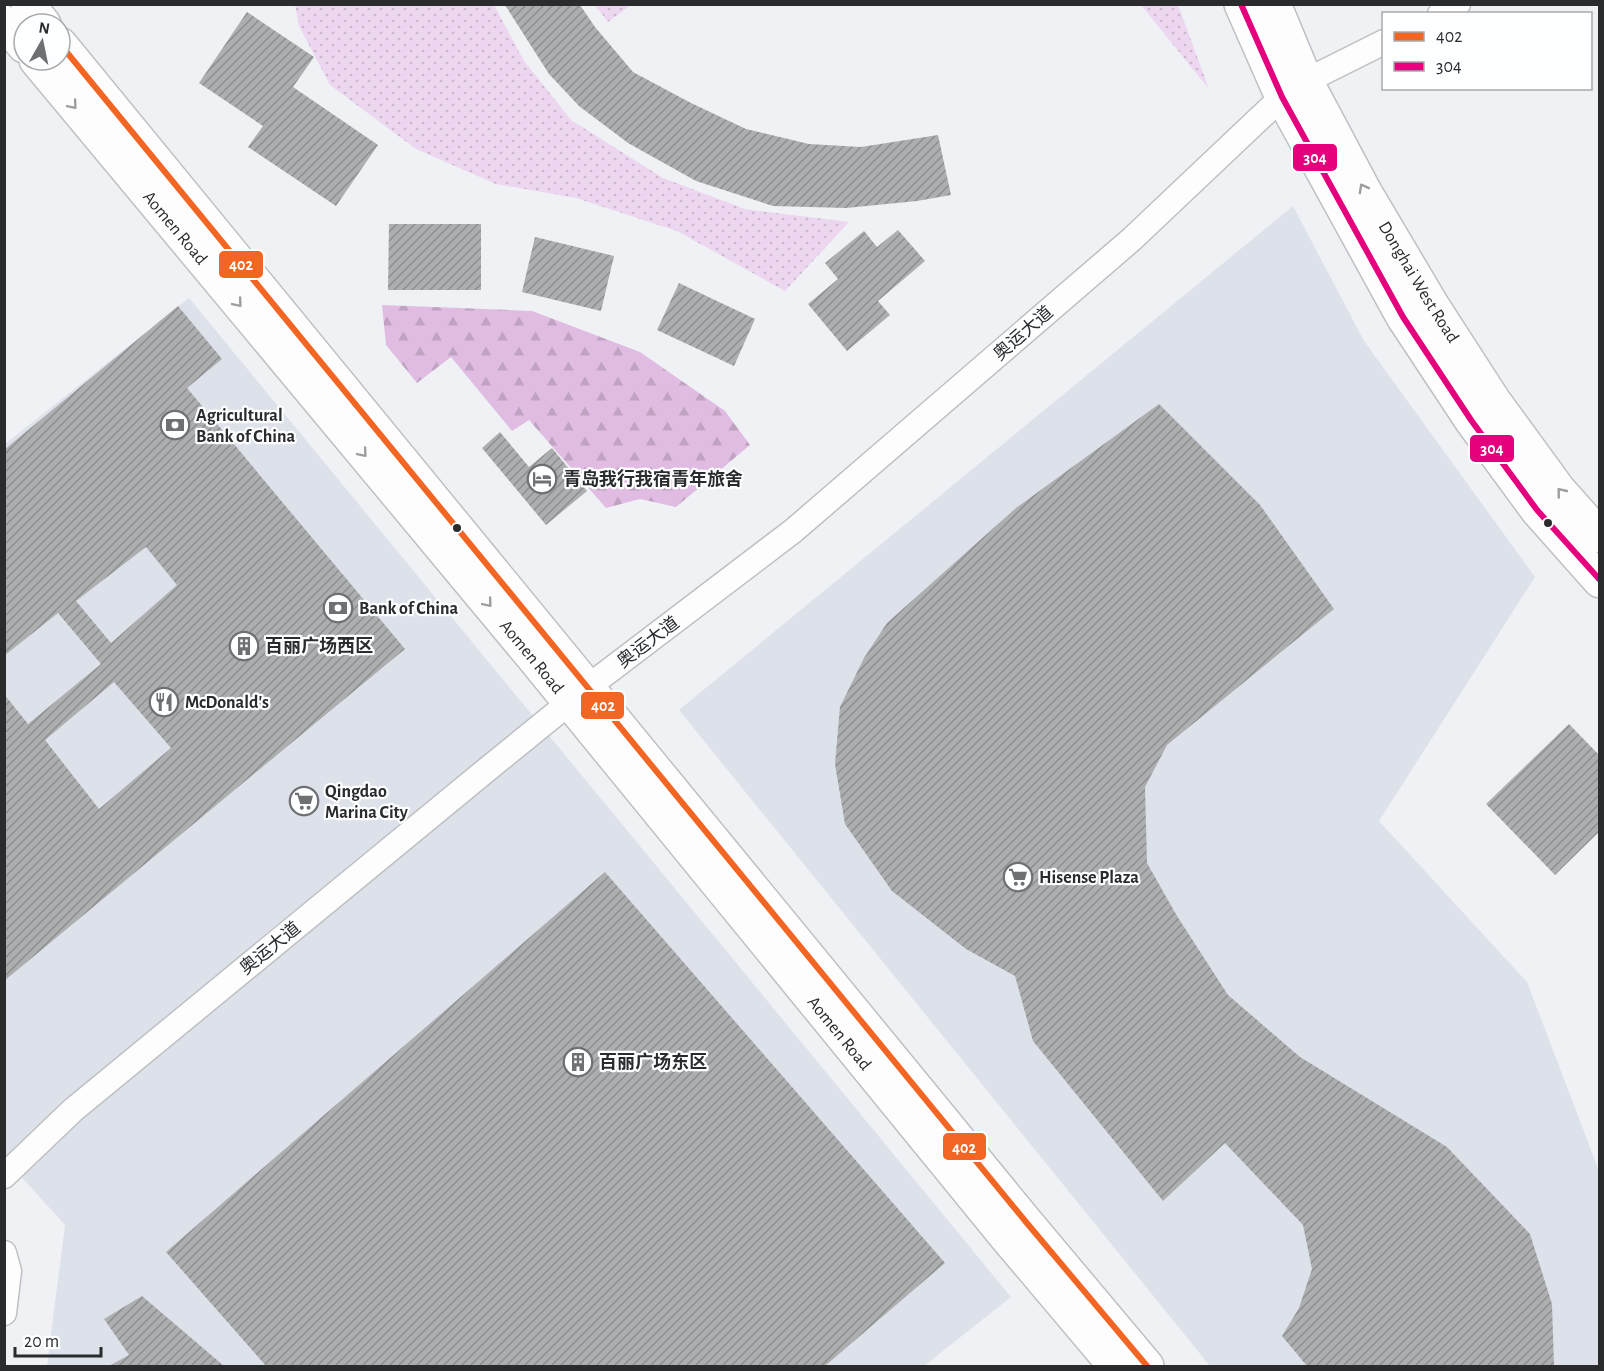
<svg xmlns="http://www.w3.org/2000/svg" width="1604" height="1371" font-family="'Alegreya Sans','Noto Sans SC',sans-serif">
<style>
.built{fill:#dde2ea}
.grass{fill:url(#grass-dots)}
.forest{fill:url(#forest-firs)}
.building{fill:url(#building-hatch);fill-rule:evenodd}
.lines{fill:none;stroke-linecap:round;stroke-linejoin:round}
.street-casing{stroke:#bec0c2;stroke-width:27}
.secondary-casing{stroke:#bec0c2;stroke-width:36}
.street{stroke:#fdfdfd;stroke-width:24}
.secondary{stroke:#fdfdfd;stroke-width:33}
.bus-1-casing{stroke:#fdfeff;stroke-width:10}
.bus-2-casing{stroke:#fdfeff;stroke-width:10}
.bus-1{stroke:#f26522;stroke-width:6}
.bus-2{stroke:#e5007d;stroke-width:6}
.oneway{stroke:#9e9e9f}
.bus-dot{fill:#292b2d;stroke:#fdfeff;stroke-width:2}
.labels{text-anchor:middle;stroke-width:4.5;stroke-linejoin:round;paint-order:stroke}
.street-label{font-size:18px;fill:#292b2d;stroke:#fdfeff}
.poi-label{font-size:18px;font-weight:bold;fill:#292b2d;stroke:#fdfeff;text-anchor:start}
.line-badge{stroke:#fdfeff;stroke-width:2}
.badge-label{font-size:16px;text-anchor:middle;font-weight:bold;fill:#fff}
</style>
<defs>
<pattern id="grass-dots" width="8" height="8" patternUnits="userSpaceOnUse" patternTransform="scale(1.5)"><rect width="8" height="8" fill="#edd6ef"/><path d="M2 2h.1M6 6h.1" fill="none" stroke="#cbb8cd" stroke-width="1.8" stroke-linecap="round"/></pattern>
<pattern id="forest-firs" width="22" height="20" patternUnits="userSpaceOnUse" patternTransform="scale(1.5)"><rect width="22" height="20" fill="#e0bce2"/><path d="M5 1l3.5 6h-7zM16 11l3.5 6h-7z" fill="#c0a2c2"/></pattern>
<pattern id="building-hatch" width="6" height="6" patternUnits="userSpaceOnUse" patternTransform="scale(1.5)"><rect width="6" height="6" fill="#acaeb0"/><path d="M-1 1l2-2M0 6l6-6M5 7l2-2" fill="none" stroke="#8c8e90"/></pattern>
</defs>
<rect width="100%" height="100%" fill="#eff1f4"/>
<!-- built -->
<path class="built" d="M 1293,206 L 1364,341 L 1535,577 L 1379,821 L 1527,982 L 1599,1171 L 1599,1366 L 1210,1366 L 679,710 Z
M 189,298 L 1011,1297 L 924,1366 L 47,1366 L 65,1225 L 5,1159 L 5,444 Z"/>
<!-- grass -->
<path class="grass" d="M 295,5 L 494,5 L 524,61 L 571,120 L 663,178 L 745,209 L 849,222 L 785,291 L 677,231 L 576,198 L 496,184 L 416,149 L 330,85 L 299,26 Z
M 595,5 L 631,5 L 608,22 Z
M 1141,5 L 1178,5 L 1209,89 Z"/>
<!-- forest -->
<path class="forest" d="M 382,305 L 532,311 L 640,352 L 725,411 L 750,445 L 676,507 L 640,499 L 606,508 L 529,420 L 512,431 L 451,357 L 417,383 L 386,345 Z"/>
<!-- building -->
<path class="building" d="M 505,5 L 580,5 L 595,27 L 633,72 L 691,103 L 746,129 L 809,144 L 861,147 L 938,135 L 951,195 L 917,201 L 846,208 L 773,206 L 696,181 L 628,143 L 579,106 L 549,74 Z
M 247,12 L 314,57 L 293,87 L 378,145 L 336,206 L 248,147 L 263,126 L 199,83 Z
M 389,224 L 481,224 L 481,290 L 388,290 Z
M 898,230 L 925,261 L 878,301 L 890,315 L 847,351 L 808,304 L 838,279 L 825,263 L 864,231 L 877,247 Z
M 535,237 L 614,256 L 601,311 L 522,292 Z
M 679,283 L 755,319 L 734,366 L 657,330 Z
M 178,306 L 222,359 L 187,388 L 405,649 L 4,981 L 4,736 L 7,733 L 4,730 L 4,694 L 28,724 L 101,664 L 58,613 L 4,656 L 4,450 ZM 146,547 L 177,585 L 111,643 L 76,601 ZM 114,682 L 171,748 L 99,809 L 45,740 Z
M 1159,404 L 1260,505 L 1334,609 L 1167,745 L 1145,787 L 1147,863 L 1177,916 L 1228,995 L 1300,1057 L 1447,1147 L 1530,1234 L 1552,1304 L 1554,1366 L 1307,1366 L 1282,1336 L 1299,1308 L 1312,1269 L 1303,1225 L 1225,1143 L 1163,1201 L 1033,1041 L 1015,976 L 966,949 L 892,891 L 845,824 L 835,764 L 840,707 L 864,658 L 887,623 L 1016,508 Z
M 500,432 L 529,467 L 552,448 L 587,491 L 546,525 L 482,448 Z
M 1569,724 L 1600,756 L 1600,831 L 1555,875 L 1486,804 Z
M 605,872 L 945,1263 L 825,1366 L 266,1366 L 166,1252 Z
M 142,1296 L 224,1366 L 109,1366 L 129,1355 L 104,1319 Z"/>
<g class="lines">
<!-- street casing -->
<g class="street-casing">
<path id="street" d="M 1440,14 L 1458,4
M 1306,81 L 1384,42
M 4,1176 L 73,1110 L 484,772 L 601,677 L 793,531 L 1132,239 L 1282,97
M 4,1253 L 9,1271 L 4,1313"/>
</g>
<!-- secondary casing -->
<g class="secondary-casing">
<g id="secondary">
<path d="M 28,4 L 44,24"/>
<path d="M 1241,4 L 1282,97 L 1403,317 L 1471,420 L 1537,510 L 1600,581"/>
<path id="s1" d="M 1274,4 L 1306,81 L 1365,192 L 1432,305 L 1494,401 L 1559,490 L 1600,536"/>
<path d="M 4,22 L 24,46"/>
<path d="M 60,44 L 1026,1222 L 1147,1366"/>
<path id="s2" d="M 36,60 L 531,655 L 1007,1238 L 1115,1366"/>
</g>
</g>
<!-- street -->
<use href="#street" class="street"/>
<!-- secondary -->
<use href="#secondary" class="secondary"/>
<!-- bus-1 casing -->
<g class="bus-1-casing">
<path id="bus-1" d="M 60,44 L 1026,1222 L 1147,1366"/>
</g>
<!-- bus-2 casing -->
<g class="bus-2-casing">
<path id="bus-2" d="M 1241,4 L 1282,97 L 1403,317 L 1471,420 L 1537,510 L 1600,580"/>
</g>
<!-- bus-1 -->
<use href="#bus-1" class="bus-1"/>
<!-- bus-2 -->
<use href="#bus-2" class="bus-2"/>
</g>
<!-- one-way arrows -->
<defs><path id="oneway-chevron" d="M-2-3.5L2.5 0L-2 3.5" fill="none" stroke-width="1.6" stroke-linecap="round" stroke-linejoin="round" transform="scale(1.5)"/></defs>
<g class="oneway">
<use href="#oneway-chevron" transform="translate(73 105) rotate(50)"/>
<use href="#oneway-chevron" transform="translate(1363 188) rotate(-119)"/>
<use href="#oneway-chevron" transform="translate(238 303) rotate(50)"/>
<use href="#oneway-chevron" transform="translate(363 453) rotate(50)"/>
<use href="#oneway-chevron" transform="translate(1561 492) rotate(-129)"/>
<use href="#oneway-chevron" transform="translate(488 603) rotate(50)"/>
</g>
<!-- icons -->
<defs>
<g id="bank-ring" transform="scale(1.5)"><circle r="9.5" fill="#fdfeff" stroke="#6e7073" stroke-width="1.5"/><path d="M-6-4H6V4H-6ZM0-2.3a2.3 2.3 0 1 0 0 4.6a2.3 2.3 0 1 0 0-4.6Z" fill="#6e7073"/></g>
<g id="hotel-ring" transform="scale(1.5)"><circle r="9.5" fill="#fdfeff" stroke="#6e7073" stroke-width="1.5"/><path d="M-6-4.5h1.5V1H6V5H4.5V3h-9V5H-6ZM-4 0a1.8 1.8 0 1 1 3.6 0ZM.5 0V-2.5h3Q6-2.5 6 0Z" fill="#6e7073"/></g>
<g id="building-ring" transform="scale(1.5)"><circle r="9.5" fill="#fdfeff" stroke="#6e7073" stroke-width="1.5"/><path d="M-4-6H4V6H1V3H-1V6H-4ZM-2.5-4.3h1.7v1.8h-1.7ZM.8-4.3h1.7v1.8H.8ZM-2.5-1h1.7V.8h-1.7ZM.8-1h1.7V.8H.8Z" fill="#6e7073"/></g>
<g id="restaurant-ring" transform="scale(1.5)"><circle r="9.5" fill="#fdfeff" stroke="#6e7073" stroke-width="1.5"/><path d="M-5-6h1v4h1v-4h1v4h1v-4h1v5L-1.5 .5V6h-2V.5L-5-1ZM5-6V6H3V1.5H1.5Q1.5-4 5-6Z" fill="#6e7073"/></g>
<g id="supermarket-ring" transform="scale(1.5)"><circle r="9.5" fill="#fdfeff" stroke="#6e7073" stroke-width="1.5"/><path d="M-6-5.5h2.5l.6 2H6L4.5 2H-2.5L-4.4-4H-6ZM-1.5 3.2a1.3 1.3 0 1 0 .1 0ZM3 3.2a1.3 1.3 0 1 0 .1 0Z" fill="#6e7073"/></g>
</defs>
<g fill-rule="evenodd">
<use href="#bank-ring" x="175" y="425"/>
<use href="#hotel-ring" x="542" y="479"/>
<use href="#bank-ring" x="338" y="608"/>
<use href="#building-ring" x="244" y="646"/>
<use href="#restaurant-ring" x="164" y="702"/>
<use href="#supermarket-ring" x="304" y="801"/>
<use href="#supermarket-ring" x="1018" y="877"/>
<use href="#building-ring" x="578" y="1062"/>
</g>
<!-- markers -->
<g class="bus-dot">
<circle cx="1548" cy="523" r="5"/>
<circle cx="457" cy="528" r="5"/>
</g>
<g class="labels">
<!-- street labels -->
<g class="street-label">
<text dy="6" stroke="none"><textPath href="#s2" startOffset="218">Aomen Road</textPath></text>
<text dy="6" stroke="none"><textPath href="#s1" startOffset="314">Donghai West Road</textPath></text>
<text transform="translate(1023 333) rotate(-41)" y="6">奥运大道</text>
<text transform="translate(648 642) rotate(-37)" y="6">奥运大道</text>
<text dy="6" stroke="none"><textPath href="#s2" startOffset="776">Aomen Road</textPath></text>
<text transform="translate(270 948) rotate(-39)" y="6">奥运大道</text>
<text dy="6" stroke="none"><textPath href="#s2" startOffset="1262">Aomen Road</textPath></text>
</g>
<!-- poi labels -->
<g class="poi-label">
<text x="196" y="421">Agricultural<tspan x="196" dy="21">Bank of China</tspan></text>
<text x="563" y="485">青岛我行我宿青年旅舍</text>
<text x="359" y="614">Bank of China</text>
<text x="265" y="652">百丽广场西区</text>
<text x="185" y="708">McDonald's</text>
<text x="325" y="797">Qingdao<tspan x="325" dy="21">Marina City</tspan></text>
<text x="1039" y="883">Hisense Plaza</text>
<text x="599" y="1068">百丽广场东区</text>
</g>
</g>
<g class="line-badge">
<rect x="1292" y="143" width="46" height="29" rx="6" fill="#e5007d"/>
<rect x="218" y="250" width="46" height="29" rx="6" fill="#f26522"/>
<rect x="1469" y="434" width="46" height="29" rx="6" fill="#e5007d"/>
<rect x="580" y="691" width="45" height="29" rx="6" fill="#f26522"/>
<rect x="942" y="1132" width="45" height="29" rx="6" fill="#f26522"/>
</g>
<g class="badge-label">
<text x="1315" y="163">304</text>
<text x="241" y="270">402</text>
<text x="1492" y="454">304</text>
<text x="603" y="711">402</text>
<text x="964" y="1153">402</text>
</g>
<!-- border -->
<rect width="1604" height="1371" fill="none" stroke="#292b2d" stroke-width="12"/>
<!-- legend -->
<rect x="1382" y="12" width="210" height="78" fill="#fdfeff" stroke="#a8aaab" stroke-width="1.5"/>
<rect x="1394" y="32" width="30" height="9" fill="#f26522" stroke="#a8aaab" stroke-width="1.5"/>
<text x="1436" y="42" font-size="18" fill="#292b2d">402</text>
<rect x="1394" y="62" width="30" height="9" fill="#e5007d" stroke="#a8aaab" stroke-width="1.5"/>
<text x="1436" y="72" font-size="18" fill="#292b2d">304</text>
<!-- north arrow -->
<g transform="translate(42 42) rotate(9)"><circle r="28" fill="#fdfeff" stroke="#a8aaab" stroke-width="1.5"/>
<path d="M0-4.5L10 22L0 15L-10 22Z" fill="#6e7073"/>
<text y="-9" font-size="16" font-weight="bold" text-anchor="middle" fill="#292b2d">N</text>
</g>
<!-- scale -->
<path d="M15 1347v9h86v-9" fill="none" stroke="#292b2d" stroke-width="3"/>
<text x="24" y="1347" font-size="18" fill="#292b2d" stroke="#fdfeff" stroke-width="4.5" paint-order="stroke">20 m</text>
</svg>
